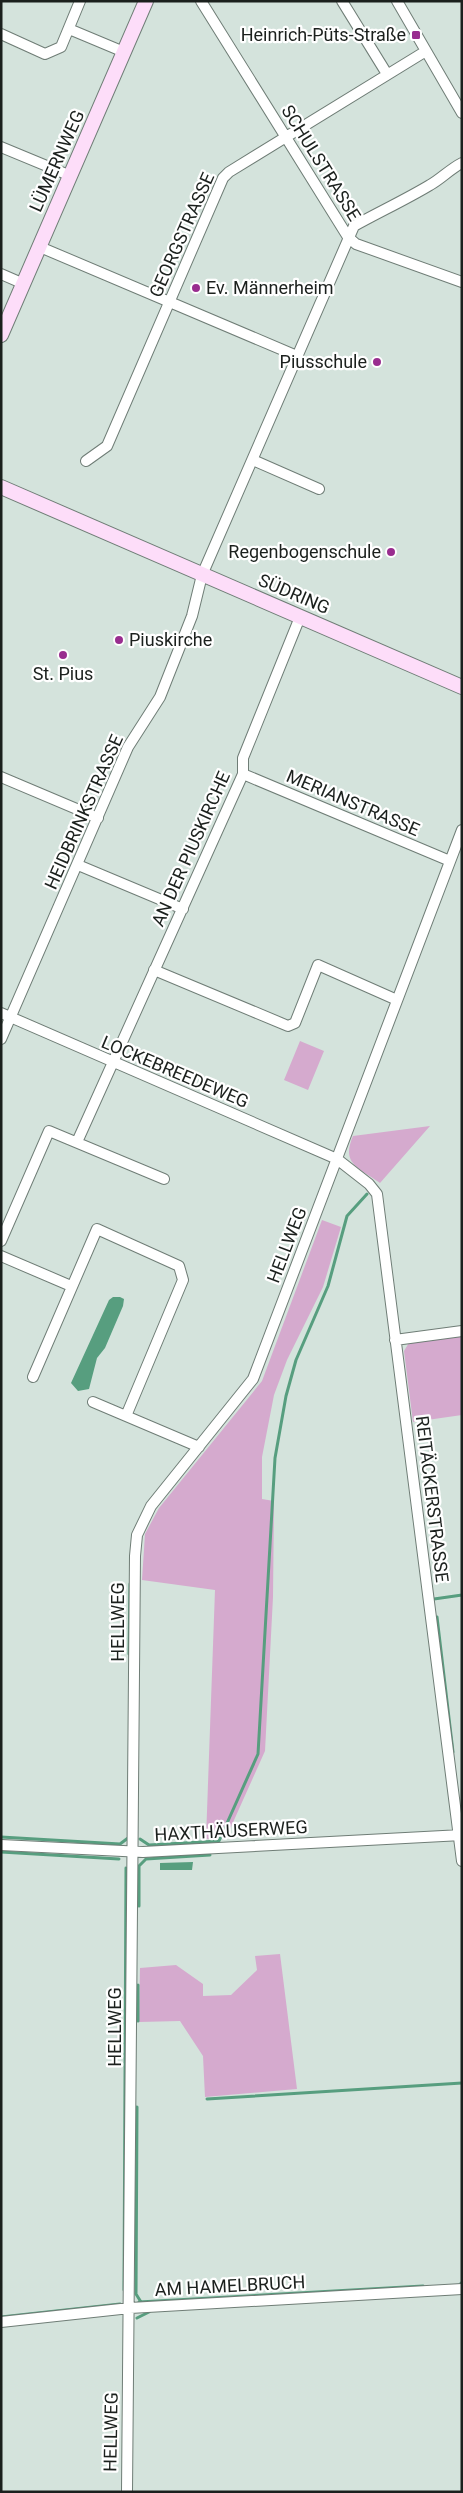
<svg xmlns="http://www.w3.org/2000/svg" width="463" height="2493" font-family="Roboto,sans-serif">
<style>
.green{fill:#d5aace}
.water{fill:#579e7f}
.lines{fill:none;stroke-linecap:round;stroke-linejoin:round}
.stream{stroke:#579e7f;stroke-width:3}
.street-casing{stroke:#6f7d76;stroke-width:12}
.secondary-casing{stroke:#6f7d76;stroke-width:16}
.street{stroke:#fff;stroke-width:10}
.secondary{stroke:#fdddf9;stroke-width:14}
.poi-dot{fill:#992d8f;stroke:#fff;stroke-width:2}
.labels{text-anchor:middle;stroke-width:4.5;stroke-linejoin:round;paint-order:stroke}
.poi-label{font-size:18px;fill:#1b201d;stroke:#fff;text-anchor:end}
.street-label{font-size:18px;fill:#1b201d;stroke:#fff}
</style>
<rect width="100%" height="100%" fill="#d4e3dc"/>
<!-- green -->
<path class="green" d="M 300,1041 L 324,1051 L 308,1090 L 284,1080 Z
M 430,1126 L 380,1183 C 358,1167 341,1164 353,1136 Z
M 322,1220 L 341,1227 L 323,1287 L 287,1360 L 274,1395 L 262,1457 L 262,1499 L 274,1501 L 273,1597 L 265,1751 L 226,1838 L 206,1839 L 215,1590 L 142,1580 L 145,1534 L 159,1508 L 262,1381 Z
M 462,1335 L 462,1415 L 413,1422 L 404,1351 L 410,1341 Z
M 280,1954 L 297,2089 L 205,2097 L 203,2056 L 180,2021 L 139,2022 L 140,1968 L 176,1965 L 203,1984 L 203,1996 L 231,1995 L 257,1970 L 255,1956 Z"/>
<!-- water -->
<path class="water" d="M 113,1297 L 120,1297 L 124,1299 L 123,1306 L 105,1348 L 97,1358 L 89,1389 L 78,1391 L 71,1383 L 109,1300 Z
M 193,1862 L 192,1870 L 160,1870 L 160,1863 Z"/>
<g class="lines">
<!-- stream -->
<path class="stream" d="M 434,1599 L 462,1595
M 437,1617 L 453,1752
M 129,1654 L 130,1584
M 1,1837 L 120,1844 L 128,1838
M 140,1839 L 149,1845 L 219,1841 L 258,1754 L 275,1458 L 286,1396 L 296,1360 L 328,1286 L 347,1216 L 367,1194
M 1,1852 L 119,1859
M 139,1906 L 139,1866 L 146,1859 L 210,1855
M 138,2021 L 138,1985
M 207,2099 L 462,2083
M 137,2107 L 136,2294 L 141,2302
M 461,2283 L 462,2283
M 124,2290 L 126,1868
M 139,2302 L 423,2286
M 1,2317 L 120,2304
M 137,2318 L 149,2312"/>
<!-- street casing -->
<g class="street-casing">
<path id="street" d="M 201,1 L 348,237 L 356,244 L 462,282
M 342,1 L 387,74
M 397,1 L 462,113
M 69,29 L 124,52
M 1,34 L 45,54 L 61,47 L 80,1
M 1,147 L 71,176
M 40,247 L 297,356
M 1,274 L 24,284
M 253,460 L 319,489
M 86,461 L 107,446 L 223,178 L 229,172 L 426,51
M 243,774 L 450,861
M 1,777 L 98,818
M 78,865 L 183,909
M 154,970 L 288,1026 L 295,1023 L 318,965 L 397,1000
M 1,1013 L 337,1159 L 369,1184 L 377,1194 L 462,1861
M 1,1039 L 128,747 L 160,697 L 192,616 L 202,575 L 354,226 C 379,212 405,200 430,185 C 441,179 450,169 462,163
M 77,1142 L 243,774 L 243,758 L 300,617
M 1,1241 L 49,1131 L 164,1179
M 1,1256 L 71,1286
M 395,1340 L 462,1331
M 33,1377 L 97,1229 L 179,1266 L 183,1280 L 126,1416
M 93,1402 L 199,1447
M 1,1845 L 143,1852 L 462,1835
M 1,2322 L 130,2308 L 462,2289
M 127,2492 L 135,1556 L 137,1535 L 151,1506 L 253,1379 L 462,830"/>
</g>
<!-- secondary casing -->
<g class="secondary-casing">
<path id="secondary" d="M 1,335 L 146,1
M 1,487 L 462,687"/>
</g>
<!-- street -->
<use href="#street" class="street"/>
<!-- secondary -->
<use href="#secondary" class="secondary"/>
</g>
<!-- markers -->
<g class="poi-dot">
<rect x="411" y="30" width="10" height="10" rx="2.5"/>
<circle cx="196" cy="288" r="5"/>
<circle cx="377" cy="362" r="5"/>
<circle cx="391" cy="552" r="5"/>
<circle cx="119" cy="640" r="5"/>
<circle cx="63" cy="655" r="5"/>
</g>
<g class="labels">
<!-- poi labels -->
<g class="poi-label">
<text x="406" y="41">Heinrich-Püts-Straße</text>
<text x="206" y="294" text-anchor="start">Ev. Männerheim</text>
<text x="367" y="368">Piusschule</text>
<text x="381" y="558">Regenbogenschule</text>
<text x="129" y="646" text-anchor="start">Piuskirche</text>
<text x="63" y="680" text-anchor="middle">St. Pius</text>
</g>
<!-- street labels -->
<g class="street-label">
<text transform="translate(57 161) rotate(-66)" y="6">LÜMERNWEG</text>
<text transform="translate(321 163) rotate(58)" y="6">SCHULSTRASSE</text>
<text transform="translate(182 235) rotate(-66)" y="6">GEORGSTRASSE</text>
<text transform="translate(294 594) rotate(23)" y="6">SÜDRING</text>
<text transform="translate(353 803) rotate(23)" y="6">MERIANSTRASSE</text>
<text transform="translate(84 812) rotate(-66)" y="6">HEIDBRINKSTRASSE</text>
<text transform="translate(191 849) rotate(-66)" y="6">AN DER PIUSKIRCHE</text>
<text transform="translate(175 1072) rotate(23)" y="6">LOCKEBREEDEWEG</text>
<text transform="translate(287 1245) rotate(-69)" y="6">HELLWEG</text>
<text transform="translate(432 1499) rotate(83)" y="6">REITÄCKERSTRASSE</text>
<text transform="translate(118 1622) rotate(-90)" y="6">HELLWEG</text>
<text transform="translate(231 1831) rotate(-3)" y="6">HAXTHÄUSERWEG</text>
<text transform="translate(115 2027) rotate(-90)" y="6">HELLWEG</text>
<text transform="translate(230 2286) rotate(-3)" y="6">AM HAMELBRUCH</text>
<text transform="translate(111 2432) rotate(-89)" y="6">HELLWEG</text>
</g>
</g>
<!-- border -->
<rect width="463" height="2493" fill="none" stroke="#1b201d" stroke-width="5"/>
</svg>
